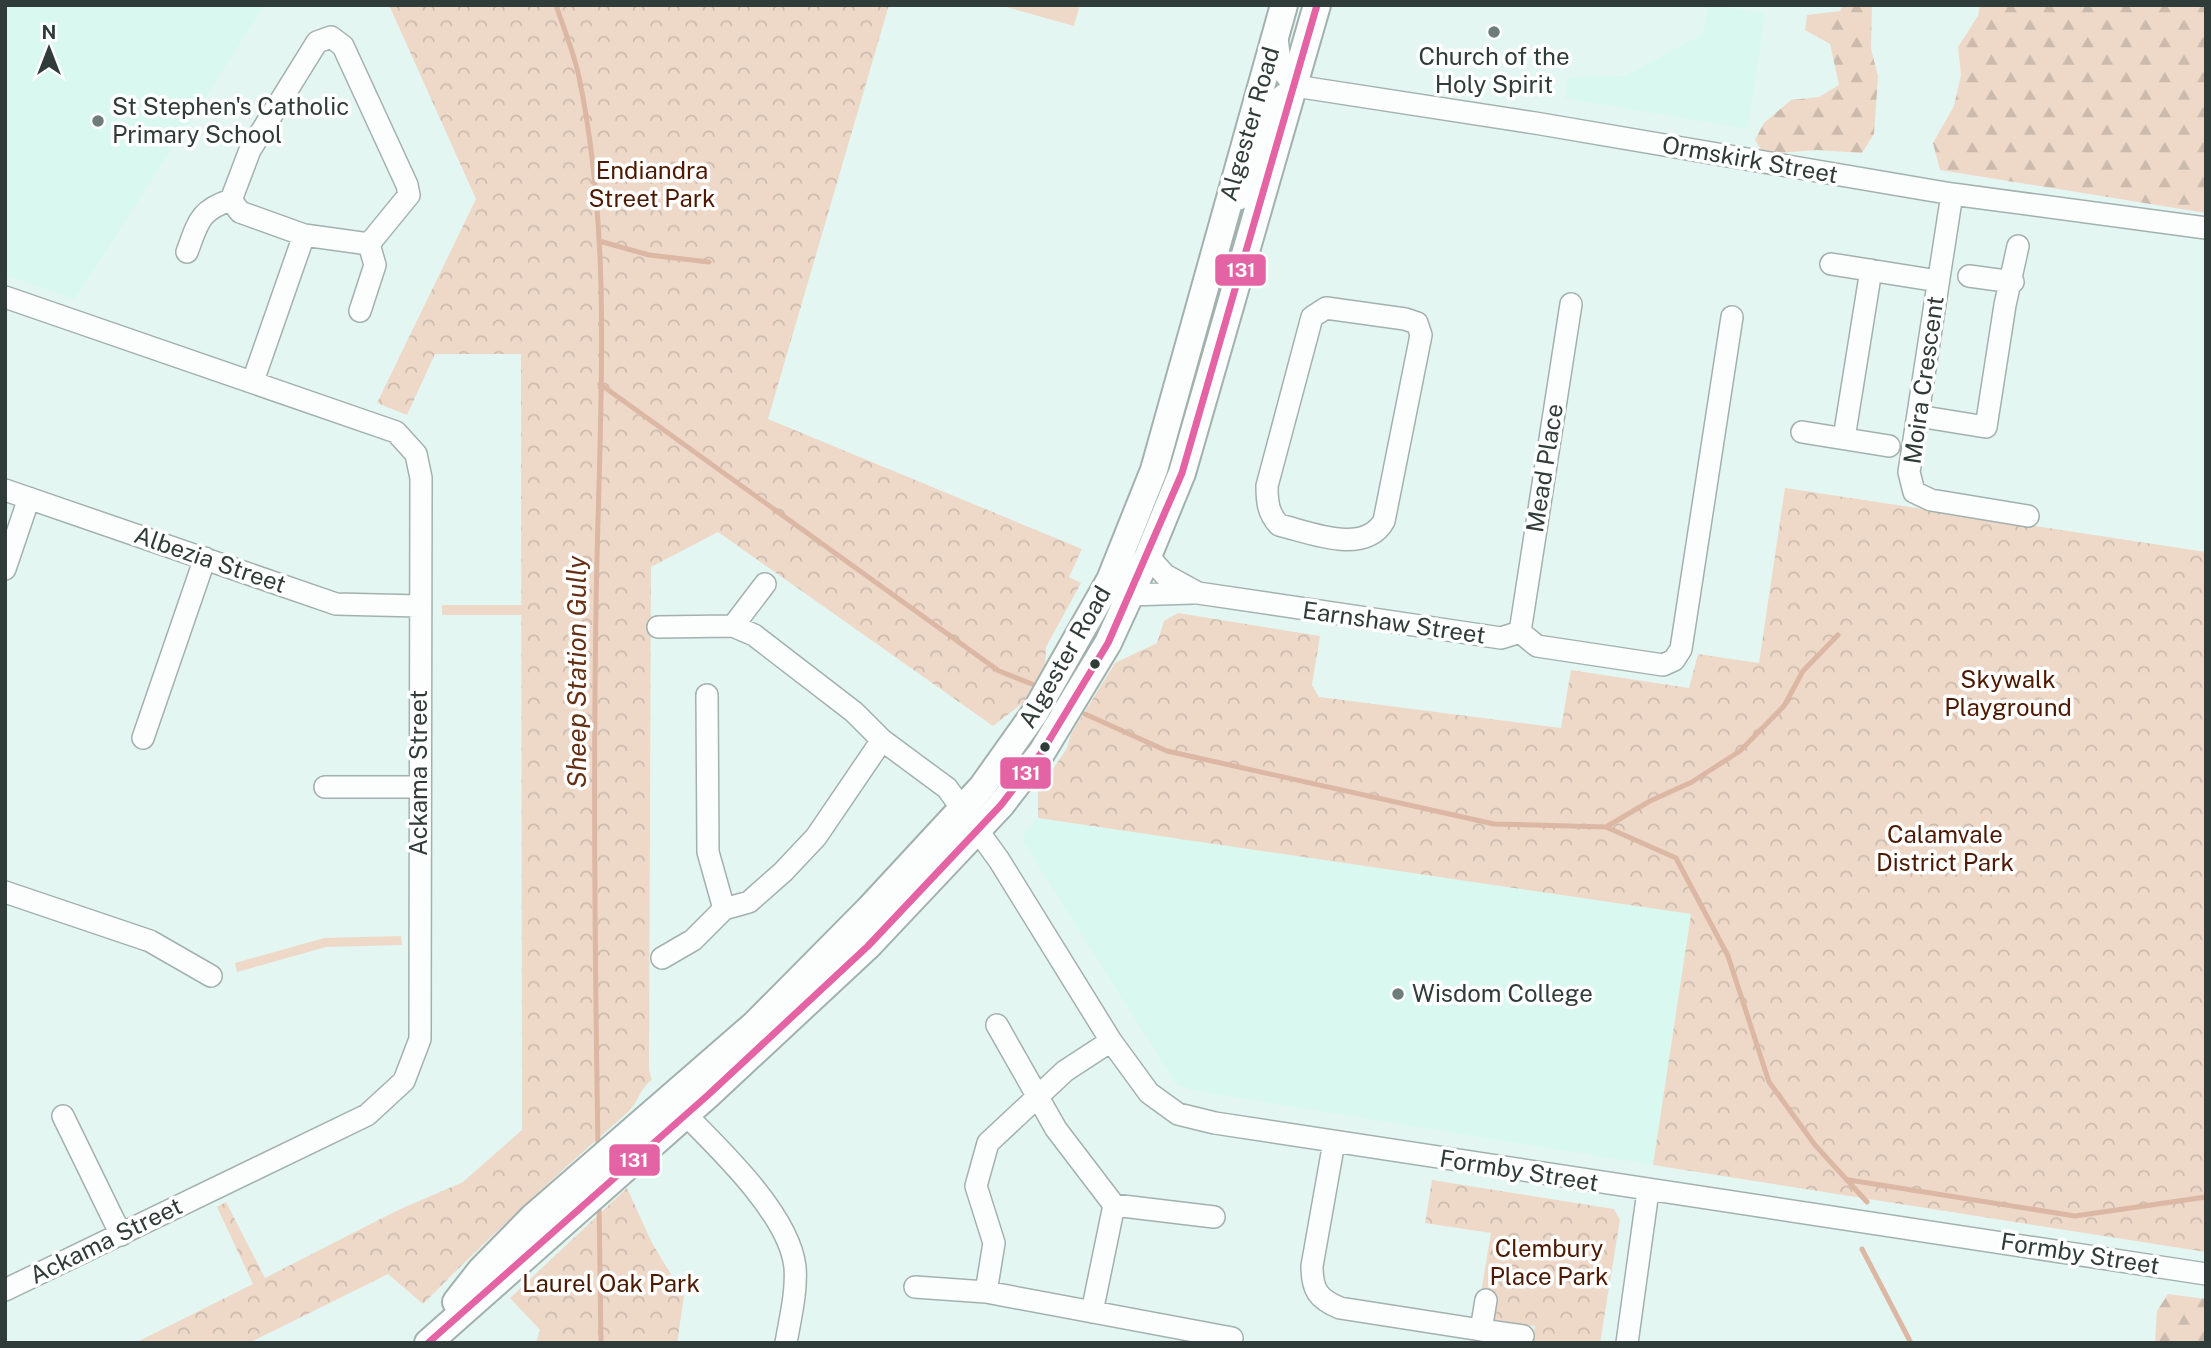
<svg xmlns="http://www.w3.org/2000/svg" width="2211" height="1348" font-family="'Public Sans',sans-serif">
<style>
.built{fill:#d8f8f0}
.grass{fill:#eed9c9}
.forest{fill:url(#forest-firs)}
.park{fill:url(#park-crowns)}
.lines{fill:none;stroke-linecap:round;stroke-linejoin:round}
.stream{stroke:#dbb7a4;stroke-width:5}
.minor-casing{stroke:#a3b1ae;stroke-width:24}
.major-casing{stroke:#a3b1ae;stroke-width:30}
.minor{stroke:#fbfefd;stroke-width:21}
.major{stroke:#fbfefd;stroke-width:26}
.bus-1-casing{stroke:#fff;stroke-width:12}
.bus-1{stroke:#e463a4;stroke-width:7}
.poi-dot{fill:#6f7d7a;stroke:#fff;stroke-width:2.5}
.bus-dot{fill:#303c39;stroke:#fff;stroke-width:2.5}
.labels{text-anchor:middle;stroke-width:7;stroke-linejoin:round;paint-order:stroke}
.poi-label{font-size:24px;fill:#303c39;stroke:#fff;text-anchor:start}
.street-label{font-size:24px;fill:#303c39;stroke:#fff}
.park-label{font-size:24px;fill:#4d1900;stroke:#fff}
.water-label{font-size:26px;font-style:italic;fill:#652f13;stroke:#fff}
.line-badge{stroke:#fff;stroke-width:2.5}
.badge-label{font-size:19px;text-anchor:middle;font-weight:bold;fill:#fff}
</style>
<defs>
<pattern id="forest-firs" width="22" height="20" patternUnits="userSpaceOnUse" patternTransform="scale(1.75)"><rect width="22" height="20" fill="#eed9c9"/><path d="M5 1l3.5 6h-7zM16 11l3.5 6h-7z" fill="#ccbbad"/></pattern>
<pattern id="park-crowns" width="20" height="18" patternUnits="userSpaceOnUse" patternTransform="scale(1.75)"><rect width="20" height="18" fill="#eed9c9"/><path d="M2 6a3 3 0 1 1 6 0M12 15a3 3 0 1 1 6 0" fill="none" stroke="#ccbbad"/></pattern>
</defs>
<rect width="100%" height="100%" fill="#e4f6f2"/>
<!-- built -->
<path class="built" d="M 5,5 L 265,5 L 75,299 L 5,275 Z
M 1708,5 L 1765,13 L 1748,129 L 1565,98 L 1568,77 L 1625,76 L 1703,34 Z
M 1038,818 L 1691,914 L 1653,1165 L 1190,1090 L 1176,1084 L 1024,843 L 1024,832 Z"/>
<!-- grass -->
<path class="grass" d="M 999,5 L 1080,5 L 1074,26 Z
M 442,605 L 523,605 L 523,615 L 442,615 Z
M 401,936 L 402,945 L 326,947 L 237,972 L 235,963 L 324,938 Z"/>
<!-- forest -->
<path class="forest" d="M 1843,5 L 1872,5 L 1871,49 L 1878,76 L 1874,134 L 1862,153 L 1817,150 L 1764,154 L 1755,140 L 1764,123 L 1791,100 L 1819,97 L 1839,85 L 1830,44 L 1805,30 L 1807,15 L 1840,11 Z
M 1980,5 L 2206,5 L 2206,213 L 1940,170 L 1933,143 L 1954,106 L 1961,75 L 1958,47 L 1978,16 Z
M 2168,1294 L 2206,1299 L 2206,1343 L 2155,1343 L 2157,1311 Z"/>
<!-- park -->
<path class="park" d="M 389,5 L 889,5 L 768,419 L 1082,549 L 1069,577 L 1081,583 L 1046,647 L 1045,668 L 1023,703 L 993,726 L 718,532 L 651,567 L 649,1070 L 652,1080 C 639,1089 639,1102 627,1113 C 557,1174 489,1237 423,1304 L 388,1274 L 249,1343 L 135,1343 L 253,1284 L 217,1207 L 226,1202 L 265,1278 L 396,1211 L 463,1182 L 522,1130 L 521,354 L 435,354 L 407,415 L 377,403 L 476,199 Z
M 1785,488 L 2206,552 L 2206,1252 L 1653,1165 L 1691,914 L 1038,818 L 1038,792 L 1067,748 L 1071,734 L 1115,663 L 1157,643 L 1164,621 L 1178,613 L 1320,636 L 1312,685 L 1319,697 L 1561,728 L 1571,670 L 1689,688 L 1698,654 L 1759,663 Z
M 1432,1180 L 1614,1209 L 1620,1220 L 1600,1343 L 1532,1343 L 1535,1326 L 1493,1320 L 1497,1296 L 1481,1293 L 1491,1233 L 1425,1223 Z
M 627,1188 L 652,1243 L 684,1296 L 677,1343 L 536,1343 L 540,1330 L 510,1298 Z"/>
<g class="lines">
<!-- stream -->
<path class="stream" d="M 556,5 C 564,29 574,53 579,77 C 615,251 598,434 596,611 C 593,790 595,969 598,1147
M 599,241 L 649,255 L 709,262
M 600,384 L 999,671 L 1032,684
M 1085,714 L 1167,751 L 1494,824 L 1606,827 L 1676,858 L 1728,956 L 1769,1082 L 1815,1145 L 1867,1202
M 1606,827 L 1650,801 L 1692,782 L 1740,751 L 1784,706 L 1803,671 L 1838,635
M 1849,1180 L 2075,1216 L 2206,1197
M 599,1202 L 601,1343
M 1862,1249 L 1911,1343"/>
<!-- minor casing -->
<g class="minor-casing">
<path id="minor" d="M 1277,38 L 1281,69 L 1295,86
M 1295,86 L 1535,123 L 1952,194 L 2206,228
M 1952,194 L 1909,472 L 1914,492 L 1931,500 L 2028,516
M 1239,199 L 1252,170 L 1268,107 L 1295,86
M 187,252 C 198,223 199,210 231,200
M 1831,264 L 1938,281
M 1969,276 L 2013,282
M 5,297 L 396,432 L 416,454 L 421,478 L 420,1039 L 404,1081 L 367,1115 L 5,1290
M 1326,308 L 1405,319 L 1417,323 L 1421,335 L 1384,521 C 1364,556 1309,532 1279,525 C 1268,513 1267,502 1267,486 L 1312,317 Z
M 360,311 L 375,265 L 369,244
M 253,381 L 304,235 L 369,244 L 409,195 L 407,185 L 343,46 L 331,37 L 317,42 L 250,150 L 231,200 L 240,212 L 304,235
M 1918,416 L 1986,427 L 2005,305 L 2018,246
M 1802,432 L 1889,446
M 1844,438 L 1871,270
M 5,490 L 336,604 L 419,606
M 1148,556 L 1165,575 L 1198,593 L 1501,638 L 1520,632 L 1537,646 L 1663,665 L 1674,660 L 1681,649 L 1732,317
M 5,569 L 29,498
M 1130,595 L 1192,593
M 733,626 L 765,584
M 658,627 L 733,626 L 754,635 L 854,712 L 882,740 L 947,788 L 999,860 L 1111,1041 L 1149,1093 L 1178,1114 L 1215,1123 L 2206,1274
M 1520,632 L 1571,304
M 707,695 L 708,852 L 724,909
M 143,738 L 205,558
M 325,787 L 419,787
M 5,892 L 150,941 L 211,976
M 662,958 L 693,940 L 724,909 L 749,902 L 783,872 L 816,837 L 882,740
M 997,1025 L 1056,1129 L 1114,1205 L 1214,1217
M 675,1104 C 713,1143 789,1212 795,1267 C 797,1292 790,1319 786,1343
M 63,1116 L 121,1235
M 1334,1142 L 1312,1266 C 1312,1290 1318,1299 1340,1308 L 1481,1330
M 915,1287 L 986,1292 L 1232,1338
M 986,1292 L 994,1243 L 976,1186 L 988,1143 L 1065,1071 L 1111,1041
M 1486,1300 L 1481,1330 L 1523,1336
M 1092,1312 L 1114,1205
M 1627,1343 L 1648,1191"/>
</g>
<!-- major casing -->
<g class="major-casing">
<path id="major" d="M 456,1302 L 481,1270 L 533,1217 L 755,1024 L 869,909 L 982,787 L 1034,714 L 1110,580 L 1154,470 L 1284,5
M 428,1343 L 708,1095 L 868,946 L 1001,805 L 1042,752 L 1108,643 L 1148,556 L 1182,473 L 1317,5"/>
</g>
<!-- minor -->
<use href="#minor" class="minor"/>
<!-- major -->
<use href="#major" class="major"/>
<!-- bus-1 casing -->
<g class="bus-1-casing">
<path id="bus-1" d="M 428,1343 L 708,1095 L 868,946 L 1001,805 L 1042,752 L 1108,643 L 1182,473 L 1317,5"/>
</g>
<!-- bus-1 -->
<use href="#bus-1" class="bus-1"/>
</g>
<!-- markers -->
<g class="poi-dot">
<circle cx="1494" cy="32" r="7"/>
<circle cx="98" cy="121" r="7"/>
<circle cx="1398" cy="994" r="7"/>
</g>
<g class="bus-dot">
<circle cx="1095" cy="664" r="6"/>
<circle cx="1045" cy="747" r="6"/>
</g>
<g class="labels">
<!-- poi labels -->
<g class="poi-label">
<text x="1494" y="65" text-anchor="middle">Church of the<tspan x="1494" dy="28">Holy Spirit</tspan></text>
<text x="112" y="115">St Stephen's Catholic<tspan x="112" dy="28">Primary School</tspan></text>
<text x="1412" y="1002">Wisdom College</text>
</g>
<!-- street labels -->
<g class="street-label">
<text transform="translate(1250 124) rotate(-74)" y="8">Algester Road</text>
<text transform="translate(1750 160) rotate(10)" y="8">Ormskirk Street</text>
<text transform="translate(1924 380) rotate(-82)" y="8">Moira Crescent</text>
<text transform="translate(1545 468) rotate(-81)" y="8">Mead Place</text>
<text transform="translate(210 560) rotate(19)" y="8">Albezia Street</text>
<text transform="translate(1394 623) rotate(8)" y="8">Earnshaw Street</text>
<text transform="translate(1065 657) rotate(-60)" y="8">Algester Road</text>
<text transform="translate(419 773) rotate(-90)" y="8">Ackama Street</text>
<text transform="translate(1519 1171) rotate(9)" y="8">Formby Street</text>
<text transform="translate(106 1241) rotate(-26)" y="8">Ackama Street</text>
<text transform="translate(2080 1254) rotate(9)" y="8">Formby Street</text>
</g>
<!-- park labels -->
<g class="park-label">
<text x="652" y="179">Endiandra<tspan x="652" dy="28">Street Park</tspan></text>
<text x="2008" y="688">Skywalk<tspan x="2008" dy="28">Playground</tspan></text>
<text x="1945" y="843">Calamvale<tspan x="1945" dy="28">District Park</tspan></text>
<text x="1549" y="1257">Clembury<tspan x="1549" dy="28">Place Park</tspan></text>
<text x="611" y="1292">Laurel Oak Park</text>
</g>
<!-- water labels -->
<g class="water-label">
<text transform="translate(577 672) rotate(-90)" y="9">Sheep Station Gully</text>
</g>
</g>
<g class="line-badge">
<rect x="1214" y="253" width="53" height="34" rx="7" fill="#e463a4"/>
<rect x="999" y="756" width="53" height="34" rx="7" fill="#e463a4"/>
<rect x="608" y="1143" width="53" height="34" rx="7" fill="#e463a4"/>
</g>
<g class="badge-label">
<text x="1241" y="277">131</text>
<text x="1026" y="780">131</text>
<text x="634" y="1167">131</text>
</g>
<!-- border -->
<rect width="2211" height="1348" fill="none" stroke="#303c39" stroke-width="14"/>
<!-- north arrow -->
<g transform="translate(49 49)" stroke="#ffffff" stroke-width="5" paint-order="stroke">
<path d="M0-5L12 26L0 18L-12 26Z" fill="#303c39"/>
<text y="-10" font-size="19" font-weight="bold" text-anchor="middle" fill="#303c39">N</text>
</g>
</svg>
